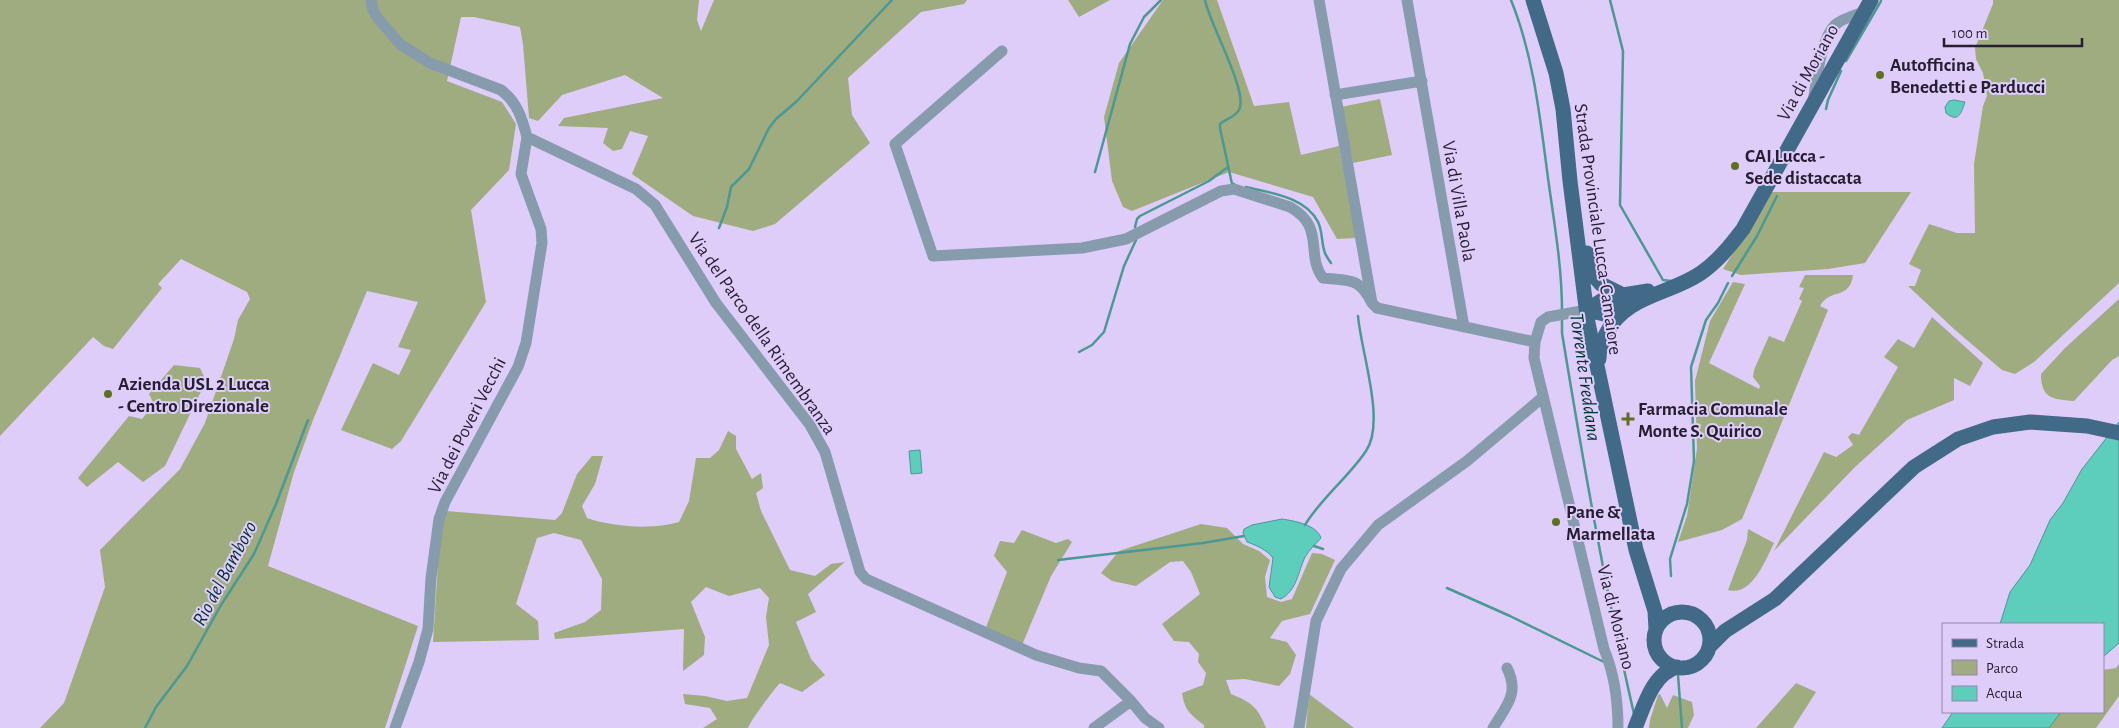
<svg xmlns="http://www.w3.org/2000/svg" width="2119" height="728" font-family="'Alegreya Sans',sans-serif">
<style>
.green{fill:#9eac7f}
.water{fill:#5dcdbc;stroke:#4c9893}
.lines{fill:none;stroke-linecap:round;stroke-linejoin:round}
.stream{stroke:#4c9893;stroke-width:2.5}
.minor{stroke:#869cad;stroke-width:11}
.major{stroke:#416988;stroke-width:15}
.poi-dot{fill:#5c7020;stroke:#decdf9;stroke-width:2}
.labels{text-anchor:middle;stroke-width:4;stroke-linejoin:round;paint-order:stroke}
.poi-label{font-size:19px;font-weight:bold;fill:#261e32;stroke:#decdf9;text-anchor:start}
.street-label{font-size:19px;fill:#261e32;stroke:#decdf9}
.water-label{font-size:20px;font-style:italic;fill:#00342e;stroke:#decdf9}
</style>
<rect width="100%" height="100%" fill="#decdf9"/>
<!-- green -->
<path class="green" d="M 0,0 L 699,0 L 697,20 L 701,31 L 714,0 L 967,0 L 964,4 L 921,12 L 848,78 L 852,115 L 870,143 L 775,224 L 753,231 L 693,216 L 632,174 L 648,136 L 630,131 L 622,149 L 613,151 L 603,143 L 608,128 L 558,126 L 564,118 L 663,98 L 625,75 L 562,95 L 538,121 L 529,118 L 523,44 L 520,27 L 474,17 L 461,17 L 447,81 L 502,102 L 516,124 L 509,170 L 471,210 L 486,302 L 401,441 L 392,449 L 341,430 L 373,363 L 399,375 L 411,350 L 398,347 L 418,302 L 367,291 L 313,420 L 294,472 L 268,566 L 418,626 L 385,728 L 40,728 L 64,703 L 105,587 L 100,550 L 180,469 L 205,423 L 234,339 L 238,320 L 250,299 L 247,292 L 181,259 L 158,284 L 162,288 L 113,349 L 104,346 L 93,337 L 0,436 Z
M 1068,0 L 1110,0 L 1079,17 Z
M 1163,0 L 1217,0 L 1254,106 L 1289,102 L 1301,155 L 1339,146 L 1356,238 L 1337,239 L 1313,197 L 1229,172 L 1132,211 L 1123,207 L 1112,181 L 1104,117 L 1119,63 Z
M 1993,0 L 2119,0 L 2119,283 L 2034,362 L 2015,374 L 2002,370 L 1954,329 L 1908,286 L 1915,286 L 1921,270 L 1909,264 L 1929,224 L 1957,233 L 1975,233 L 1974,164 L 1983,106 L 1987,96 L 1983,73 L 1976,59 L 1975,48 L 1993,4 Z
M 1380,99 L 1392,155 L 1353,163 L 1341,107 Z
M 1772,192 L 1911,192 L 1865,263 L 1828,269 L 1741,275 L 1723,269 Z
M 1805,275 L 1853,275 C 1850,300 1830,288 1820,306 L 1828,310 L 1742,519 L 1722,530 L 1678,542 L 1687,516 L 1697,449 L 1695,381 L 1710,321 L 1733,282 L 1745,284 L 1709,363 L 1759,389 L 1760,386 L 1753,377 L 1754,370 L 1769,336 L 1784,342 L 1802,301 L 1799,299 L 1804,288 L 1799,287 Z
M 2119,299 L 2119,356 L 2112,360 L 2074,401 C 2053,399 2041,399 2041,374 L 2065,348 Z
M 1932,317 L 1983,363 L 1970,386 L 1954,378 L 1954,400 L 1907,420 L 1855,467 L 1774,551 L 1824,452 L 1836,457 L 1853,445 L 1848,437 L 1852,433 L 1859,435 L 1898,367 L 1884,357 L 1898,339 L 1914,348 Z
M 174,365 L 200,368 L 206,381 L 165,466 L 143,482 L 118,462 L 87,487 L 78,478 L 129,416 L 142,419 L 154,404 L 149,394 Z
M 728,431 L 736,436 L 736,449 L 752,479 L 761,473 L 763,488 L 756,493 L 761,511 L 790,570 L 815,576 L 831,564 L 845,562 L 808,594 L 816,612 L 796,622 L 811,659 L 825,675 L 802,692 L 780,683 C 774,689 749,723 748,728 L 703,728 L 717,719 L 710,708 L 685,704 L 683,694 L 705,696 L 727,701 L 747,698 L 769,645 L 766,617 L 769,598 L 760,588 L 729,596 L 706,587 L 691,602 L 705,637 L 704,655 L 683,671 L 684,629 L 555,639 L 554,633 L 585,622 L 601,610 L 602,579 L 581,540 L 554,533 L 537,538 L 516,604 L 538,621 L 539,640 L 433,642 L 440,533 L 446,511 L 555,520 L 562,513 L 577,474 L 592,456 L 603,456 L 595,484 L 582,506 L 587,518 C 613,527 653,530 679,522 L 689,501 L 696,458 L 710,458 L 719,450 Z
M 1201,524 L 1227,528 L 1243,544 L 1259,551 L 1270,560 L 1265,577 L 1267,597 L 1281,602 L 1292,599 L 1312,553 L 1322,554 L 1335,560 L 1310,614 L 1282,621 L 1270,638 L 1287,642 L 1296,655 L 1290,674 L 1279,686 L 1245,679 L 1226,680 L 1231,694 C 1251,702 1258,707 1266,728 L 1204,728 L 1204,725 C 1190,714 1185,711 1182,693 L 1203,685 L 1206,673 L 1198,662 L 1199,654 L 1189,642 L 1174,641 L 1162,624 L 1200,594 L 1191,572 L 1183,561 L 1170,562 L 1136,586 L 1112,581 L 1101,573 L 1119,551 Z
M 1748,529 L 1774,543 C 1766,559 1752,597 1728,590 L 1747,540 Z
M 1022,530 L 1056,543 L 1068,539 L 1072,542 L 1051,576 L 1022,645 L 985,630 L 1007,572 L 994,556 L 1000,541 L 1014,543 Z
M 2119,664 L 2119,696 L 2096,728 L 2049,728 L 2061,712 L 2103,712 L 2103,670 L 2116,668 Z
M 1796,683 L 1816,692 L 1793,728 L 1756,728 Z
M 1309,694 L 1354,728 L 1306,728 Z
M 1660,694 L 1667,708 L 1673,695 L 1692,702 L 1694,715 L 1688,728 L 1649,728 L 1650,720 L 1658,695 Z"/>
<!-- water -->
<path class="water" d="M 1954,100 L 1965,102 C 1961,114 1958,123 1946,113 L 1945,107 L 1949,101 Z
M 2119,422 L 2119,643 L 2103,657 L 2103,624 L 2000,624 L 2010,592 L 2030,565 L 2050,520 L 2063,503 L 2082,469 Z
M 920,450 L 922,473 L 911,474 L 909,451 Z
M 1282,519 C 1295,521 1317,525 1321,538 C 1316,544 1309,550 1305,557 C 1298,572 1297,590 1281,599 L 1275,597 L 1269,587 L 1273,558 C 1267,550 1256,545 1247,542 L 1243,533 L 1244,529 L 1252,525 Z
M 1953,712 L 2061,712 L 2049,728 L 1942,728 Z"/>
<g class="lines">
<!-- stream -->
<path class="stream" d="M 1205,0 C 1209,23 1249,92 1239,110 C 1235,117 1226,119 1220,124 L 1220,128 L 1232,184 L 1234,184
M 1511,0 C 1534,57 1540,118 1548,178 C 1554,222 1562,266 1562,311
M 1610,0 L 1623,51 L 1620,205 L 1663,280 L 1671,281
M 1846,61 L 1881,1
M 1826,109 L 1828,100 L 1841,71
M 1095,172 L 1130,44 L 1144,17 L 1161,0
M 1246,187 C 1271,193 1306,197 1318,222 C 1323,232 1321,243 1325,253 C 1326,256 1329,260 1331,263
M 1135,227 L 1137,219 L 1140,216 L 1209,181 L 1228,167
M 719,228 L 727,207 L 731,187 L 749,169 L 769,128 L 776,119 L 797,101 L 892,0
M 1732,276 L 1757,236 L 1777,196
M 1562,319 L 1562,333 C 1583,461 1605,588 1634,714
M 1079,352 L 1092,345 L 1104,332 L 1124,266 L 1136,240
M 1305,525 C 1321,498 1348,478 1366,451 C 1386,422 1361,352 1358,316
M 1314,546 L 1323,549
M 1058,560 L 1203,543 L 1244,536
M 1671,576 L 1670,559 L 1687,504 L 1694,461 L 1691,367 L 1706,320 L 1718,303 L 1728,283
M 1447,588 L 1510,616 L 1604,662
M 1678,675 L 1682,728
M 145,728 L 156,707 L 187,666 L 221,605 L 254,554 L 276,504 L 308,420"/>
<!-- minor -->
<path class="minor" d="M 371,0 L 373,10 L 377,17 L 400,44 L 430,63 L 501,90 C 517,102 522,118 527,137 L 636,189 L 655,205 L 716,303 L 810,425 L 825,452 L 860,572 L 866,579 L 1036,655 L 1079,668 L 1101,671 L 1131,701 L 1145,718 L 1159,728
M 1319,0 L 1372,303 L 1377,308 L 1535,342
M 1407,0 L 1464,327
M 1002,51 L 895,144 L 933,256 L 1082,248 L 1126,239 L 1221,191 L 1234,189 L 1290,207 C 1326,227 1305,255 1323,278 C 1350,281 1359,277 1372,303
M 1335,95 L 1422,81
M 1814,96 C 1817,77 1821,39 1835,25 C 1841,19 1855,15 1864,12
M 1587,310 L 1548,317 L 1541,322 L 1535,342 L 1534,358 L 1604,649 C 1614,673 1618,702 1618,728
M 395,728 L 419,662 L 428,629 L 431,578 L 439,519 L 445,502 L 518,367 L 526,343 L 542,243 L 541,229 L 521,174 L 527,137
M 1094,728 L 1131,701
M 1299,728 L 1316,621 L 1341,569 L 1378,525 L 1467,461 L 1543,397
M 1493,728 C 1506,706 1520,694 1507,668"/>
<!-- major -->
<path class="major" d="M 1533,0 L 1556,73 L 1563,109 L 1570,181 L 1588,323 L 1636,550 L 1655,611 L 1656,629
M 1587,253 L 1594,276 L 1601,284 L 1623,295 L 1648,291
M 1587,310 L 1604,314 L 1623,308
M 1587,310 L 1604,299 L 1623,295
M 1599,359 C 1599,348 1602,343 1606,334 C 1625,295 1669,295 1701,273 C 1718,261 1730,246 1743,229 L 1871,0
M1654 640a28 28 0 1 1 56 0a28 28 0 1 1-56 0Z
M 1710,646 L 1725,631 L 1775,599 L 1914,467 L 1958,439 L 1993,427 L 2030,422 L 2087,426 L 2119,433
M 1635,728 C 1644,707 1652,674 1677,667"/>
</g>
<!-- markers -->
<g class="poi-dot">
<circle cx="1880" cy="75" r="5"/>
<circle cx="1735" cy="166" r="5"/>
<circle cx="108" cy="394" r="5"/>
<path d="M1625.5 411.5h5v5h5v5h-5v5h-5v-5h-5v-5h5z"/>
<circle cx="1556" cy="522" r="5"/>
</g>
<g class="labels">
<!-- poi labels -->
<g class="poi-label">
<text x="1890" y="71">Autofficina<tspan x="1890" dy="22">Benedetti e Parducci</tspan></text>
<text x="1745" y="162">CAI Lucca -<tspan x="1745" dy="22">Sede distaccata</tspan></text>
<text x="118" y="390">Azienda USL 2 Lucca<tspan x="118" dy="22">- Centro Direzionale</tspan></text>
<text x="1638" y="415">Farmacia Comunale<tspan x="1638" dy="22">Monte S. Quirico</tspan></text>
<text x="1566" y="518">Pane &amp;<tspan x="1566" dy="22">Marmellata</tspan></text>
</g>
<!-- street labels -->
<g class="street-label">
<text transform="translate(1807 72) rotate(-61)" y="7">Via di Moriano</text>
<text transform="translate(1460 201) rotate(80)" y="7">Via di Villa Paola</text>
<text transform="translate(1599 229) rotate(82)" y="7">Strada Provinciale Lucca-Camaiore</text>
<text transform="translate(763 333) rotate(55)" y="7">Via del Parco della Rimembranza</text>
<text transform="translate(466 425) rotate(-63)" y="7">Via dei Poveri Vecchi</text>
<text transform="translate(1617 617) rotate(76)" y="7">Via di Moriano</text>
</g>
<!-- water labels -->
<g class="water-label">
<text transform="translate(1586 377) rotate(82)" y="7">Torrente Freddana</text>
<text transform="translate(224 573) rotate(-62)" y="7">Rio del Bamboro</text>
</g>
</g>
<!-- legend -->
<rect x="1942" y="623" width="162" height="90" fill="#decdf9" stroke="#9487a9"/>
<rect x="1952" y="639" width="25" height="8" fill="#416988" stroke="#9487a9"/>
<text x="1986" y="648" font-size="15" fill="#261e32">Strada</text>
<rect x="1952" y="660" width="25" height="15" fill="#9eac7f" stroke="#9487a9"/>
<text x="1986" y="673" font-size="15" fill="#261e32">Parco</text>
<rect x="1952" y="686" width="25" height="15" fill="#5dcdbc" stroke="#9487a9"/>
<text x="1986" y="698" font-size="15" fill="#261e32">Acqua</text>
<!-- scale -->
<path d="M1944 38v8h138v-8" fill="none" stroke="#261e32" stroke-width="2.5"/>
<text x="1952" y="38" font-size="15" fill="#261e32" stroke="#decdf9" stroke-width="4" paint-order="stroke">100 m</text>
</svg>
